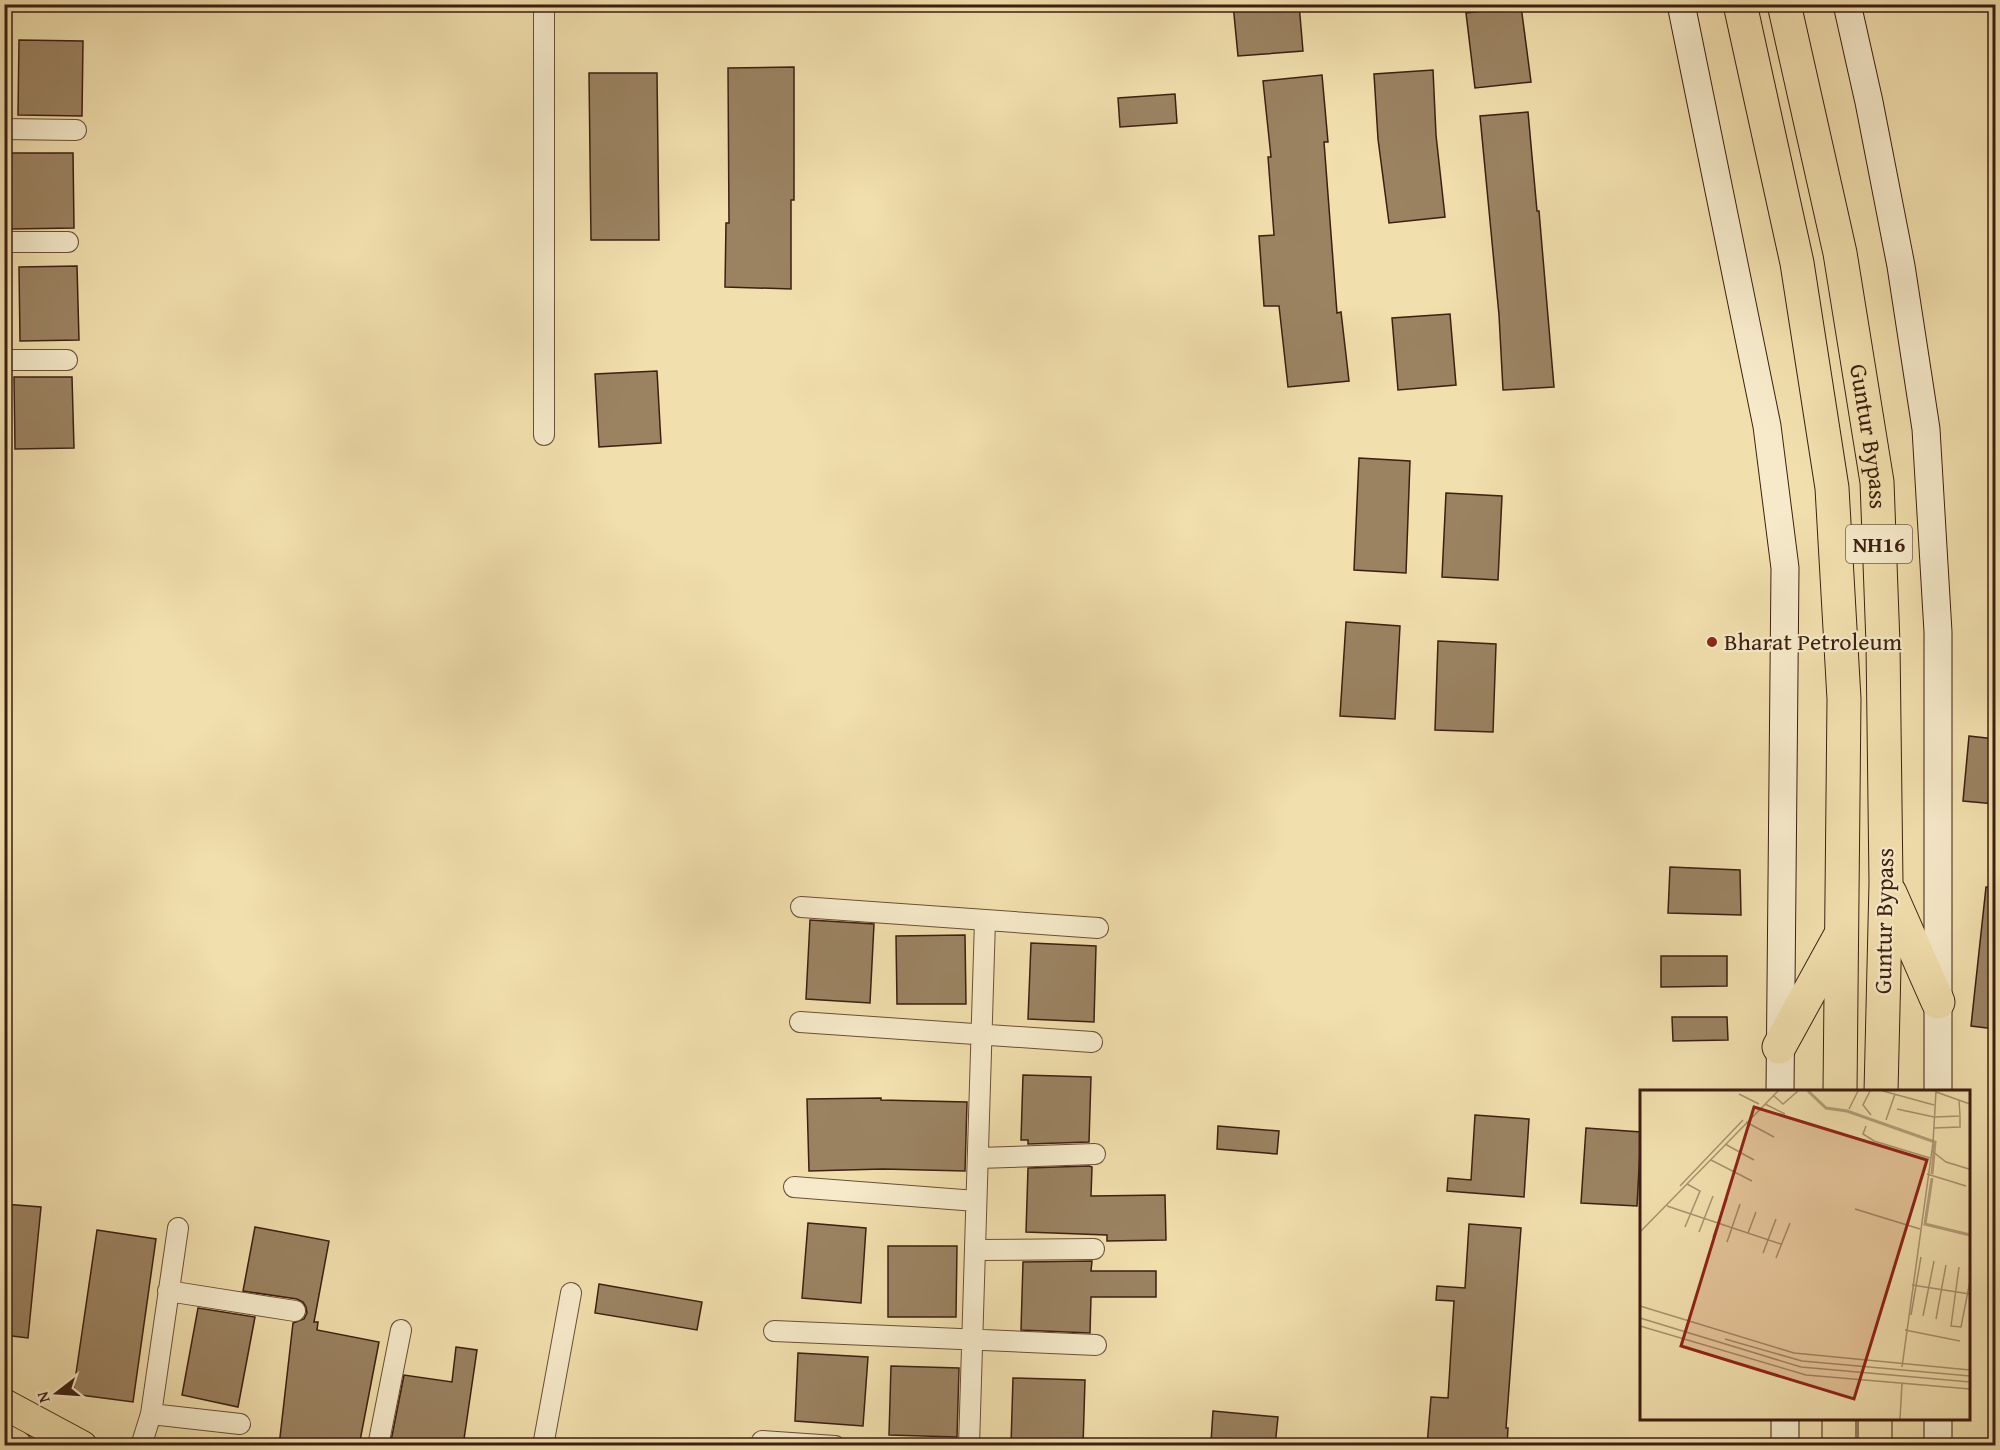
<svg xmlns="http://www.w3.org/2000/svg" width="2000" height="1450" font-family="'Gentium Book Plus',serif">
<style>
.building{fill:#9b8362;stroke:#3d1f10;stroke-width:1.5}
.lines{fill:none;stroke-linecap:round;stroke-linejoin:round}
.street-casing{stroke:#6a4f37;stroke-width:22}
.secondary-casing{stroke:#3d1f10;stroke-width:29}
.primary-casing{stroke:#3d1f10;stroke-width:32}
.highway-casing{stroke:#3d1f10;stroke-width:35}
.street{stroke:#f6eaca;stroke-width:20}
.secondary{stroke:#f6eaca;stroke-width:27}
.primary{stroke:#f1dfad;stroke-width:30}
.highway{stroke:#f1dfad;stroke-width:33}
.poi-dot{fill:#8f2418;stroke:#f6eaca;stroke-width:2}
.labels{text-anchor:middle;stroke-width:4.5;stroke-linejoin:round;paint-order:stroke}
.shield{fill:#f6eaca;stroke:#745c48;stroke-width:1.5}
.shield-label{font-size:22px;font-weight:bold;fill:#3d1f10}
.street-label{font-size:24px;fill:#3d1f10;stroke:#f6eaca}
.poi-label{font-size:24px;fill:#3d1f10;stroke:#f6eaca;text-anchor:start}
.inset-river{fill:none;stroke:#b49e78;stroke-width:3}
.inset-road{fill:none;stroke:#a9926e;stroke-width:1.5}
.view{fill:#8f2418;fill-opacity:0.15;stroke:#8f2418;stroke-width:3}
.inset-edge{fill:none;stroke:#3d1f10;stroke-width:3}
</style>
<rect width="100%" height="100%" fill="#f1dfad"/>
<filter id="stains"><feTurbulence type="fractalNoise" baseFrequency=".00333" numOctaves="4"/><feColorMatrix values="0 0 0 0 .2 0 0 0 0 .09 0 0 0 0 .02 0 0 0 .5 -.17"/></filter>
<radialGradient id="worn" r=".72"><stop offset=".6" stop-color="#630" stop-opacity="0"/><stop offset="1" stop-color="#630" stop-opacity=".3"/></radialGradient>
<!-- building -->
<path class="building" d="M 1233,4 L 1299,4 L 1303,51 L 1238,56 Z
M 1521,6 L 1531,82 L 1475,88 L 1466,13 Z
M 19,40 L 83,41 L 82,116 L 18,115 Z
M 794,67 L 794,200 L 791,200 L 791,289 L 725,287 L 726,223 L 729,223 L 728,68 Z
M 1433,70 L 1436,135 L 1445,217 L 1389,223 L 1378,139 L 1374,74 Z
M 589,73 L 657,73 L 659,240 L 591,240 Z
M 1322,75 L 1328,142 L 1324,142 L 1337,313 L 1341,312 L 1349,381 L 1288,387 L 1279,306 L 1264,306 L 1259,236 L 1274,235 L 1268,157 L 1271,157 L 1263,81 Z
M 1175,94 L 1177,123 L 1120,127 L 1118,98 Z
M 1528,112 L 1537,211 L 1539,211 L 1554,387 L 1503,390 L 1499,315 L 1480,116 Z
M 10,153 L 73,153 L 74,228 L 11,229 Z
M 77,266 L 79,340 L 20,341 L 19,267 Z
M 1450,314 L 1456,385 L 1398,390 L 1392,318 Z
M 657,371 L 661,443 L 599,447 L 595,374 Z
M 14,377 L 72,377 L 74,448 L 15,449 Z
M 1359,458 L 1410,461 L 1406,573 L 1354,570 Z
M 1446,493 L 1502,496 L 1498,580 L 1442,577 Z
M 1346,622 L 1400,626 L 1395,719 L 1340,716 Z
M 1438,641 L 1496,644 L 1493,732 L 1435,730 Z
M 1969,736 L 1995,739 L 1995,804 L 1963,801 Z
M 1670,867 L 1740,870 L 1741,915 L 1668,913 Z
M 1986,887 L 1995,888 L 1995,1029 L 1971,1026 Z
M 810,920 L 874,924 L 870,1003 L 806,999 Z
M 965,935 L 966,1004 L 897,1004 L 896,936 Z
M 1031,943 L 1096,946 L 1094,1022 L 1028,1019 Z
M 1661,956 L 1727,956 L 1727,986 L 1661,987 Z
M 1672,1017 L 1727,1017 L 1728,1040 L 1673,1041 Z
M 1023,1075 L 1091,1077 L 1089,1142 L 1028,1144 L 1028,1140 L 1021,1140 Z
M 881,1098 L 881,1100 L 967,1102 L 965,1171 L 883,1169 L 809,1171 L 807,1099 Z
M 1475,1115 L 1529,1119 L 1524,1197 L 1447,1191 L 1448,1178 L 1471,1180 Z
M 1218,1126 L 1279,1131 L 1277,1154 L 1217,1149 Z
M 1586,1128 L 1641,1132 L 1637,1206 L 1581,1203 Z
M 1089,1166 L 1092,1167 L 1091,1196 L 1165,1195 L 1166,1240 L 1107,1241 L 1107,1235 L 1026,1232 L 1028,1168 Z
M 4,1204 L 41,1207 L 28,1338 L 4,1335 Z
M 808,1223 L 866,1228 L 861,1303 L 802,1298 Z
M 1469,1224 L 1521,1228 L 1506,1428 L 1508,1428 L 1507,1446 L 1427,1446 L 1431,1397 L 1448,1398 L 1454,1301 L 1436,1300 L 1437,1286 L 1465,1288 Z
M 255,1227 L 329,1241 L 314,1322 L 318,1322 L 317,1330 L 379,1342 L 359,1446 L 279,1446 L 293,1323 L 304,1319 L 307,1313 L 306,1307 L 303,1302 L 297,1299 L 243,1291 Z
M 97,1230 L 156,1239 L 133,1402 L 73,1394 Z
M 888,1246 L 957,1246 L 956,1317 L 888,1317 Z
M 1092,1261 L 1091,1271 L 1156,1271 L 1156,1297 L 1091,1297 L 1090,1333 L 1021,1330 L 1023,1262 Z
M 599,1284 L 702,1302 L 697,1330 L 595,1313 Z
M 198,1308 L 255,1317 L 238,1407 L 182,1395 Z
M 456,1347 L 477,1350 L 463,1446 L 390,1446 L 404,1375 L 452,1382 Z
M 798,1353 L 868,1357 L 863,1426 L 795,1421 Z
M 891,1366 L 959,1368 L 957,1437 L 889,1435 Z
M 1013,1378 L 1085,1380 L 1083,1446 L 1011,1444 Z
M 1213,1411 L 1278,1417 L 1275,1446 L 1211,1442 Z"/>
<g class="lines">
<!-- street casing -->
<g class="street-casing">
<path id="street" d="M 544,4 L 544,435
M 4,129 L 76,130
M 4,242 L 68,242
M 4,360 L 67,360
M 801,907 L 1098,928
M 800,1022 L 1092,1042
M 978,1158 L 1095,1154
M 794,1187 L 976,1201
M 975,1250 L 1094,1249
M 168,1291 L 295,1311
M 774,1331 L 1096,1345
M 151,1414 L 240,1424
M 762,1441 L 835,1446
M 141,1446 L 151,1414 L 178,1228
M 378,1446 L 401,1330
M 543,1446 L 571,1293
M 969,1446 L 985,920"/>
</g>
<!-- secondary casing -->
<g class="secondary-casing">
<path id="secondary" d="M 1681,4 L 1767,426 L 1785,568 L 1780,1092
M 1847,4 L 1869,102 L 1901,266 L 1926,429 L 1938,632 L 1938,1092
M 1785,1418 L 1785,1446
M 1938,1446 L 1938,1418"/>
</g>
<!-- primary casing -->
<g class="primary-casing">
<path id="primary" d="M 4,1404 L 82,1446
M 4,1439 L 17,1446"/>
</g>
<!-- highway casing -->
<g class="highway-casing">
<g id="highway">
<path d="M 1740,4 L 1797,263 L 1832,488 L 1844,699 L 1840,1092"/>
<path id="s1" d="M 1784,4 L 1840,253 L 1877,482 L 1883,644 L 1886,883 L 1881,1092"/>
<path d="M 1890,893 L 1938,1002"/>
<path d="M 1779,1047 L 1839,938"/>
<path d="M 1839,1418 L 1839,1446"/>
<path d="M 1875,1418 L 1875,1446"/>
</g>
</g>
<!-- street -->
<use href="#street" class="street"/>
<!-- secondary -->
<use href="#secondary" class="secondary"/>
<!-- primary -->
<use href="#primary" class="primary"/>
<!-- highway -->
<use href="#highway" class="highway"/>
</g>
<!-- markers -->
<circle class="poi-dot" cx="1712" cy="642" r="6"/>
<g class="labels">
<!-- shield labels -->
<rect class="shield" x="1846" y="525" width="66" height="38" rx="4.5"/>
<g class="shield-label">
<text x="1879" y="552">NH16</text>
</g>
<!-- street labels -->
<g class="street-label">
<text dy="8" stroke="none"><textPath href="#s1" startOffset="441">Guntur Bypass</textPath></text>
<text transform="translate(1884 921) rotate(-89)" y="8">Guntur Bypass</text>
</g>
<!-- poi labels -->
<g class="poi-label">
<text x="1724" y="650">Bharat Petroleum</text>
</g>
</g>
<!-- overview -->
<g transform="translate(1640 1090)">
<rect width="330" height="330" fill="#f1dfad"/>
<path class="inset-river" d="M 168,1 L 186,18 L 207,21 L 295,52 L 292,84M 292,88 L 285,134 L 330,145"/>
<path class="inset-road" d="M 230,1 L 223,15 L 231,25M 243,1 L 294,15M 296,2 L 330,14M 99,4 L 119,14M 134,6 L 143,14 L 158,1M 125,14 L 145,24M 209,19 L 218,1M 257,19 L 294,27 L 320,26 L 319,10M 246,30 L 255,4M 106,32 L 134,47M 226,36 L 223,44 L 234,51 L 290,68M 294,38 L 320,37 L 320,26M 85,54 L 114,70M 292,61 L 306,72 L 329,79M 71,70 L 112,91M 287,84 L 326,96M 40,96 L 103,30M 27,116 L 141,154M 215,119 L 280,139M 45,137 L 60,101 L 47,94M 0,142 L 138,1M 59,142 L 73,106M 108,143 L 116,122M 73,147 L 87,109M 87,152 L 100,114M 123,163 L 136,129M 136,168 L 150,133M 319,177 L 311,236 L 321,237 L 330,191M 272,195 L 330,204M 0,216 L 154,263 L 330,280M 271,225 L 281,167M 283,226 L 294,171M 0,228 L 161,277 L 330,292M 296,229 L 306,175M 0,236 L 166,285 L 330,299M 265,240 L 320,251M 85,249 L 162,271 L 330,286M 262,277 L 293,53 L 296,1M 260,329 L 262,293"/>
<path class="view" d="M 114,17 L 287,70 L 214,309 L 41,256 Z"/>
<rect width="330" height="330" class="inset-edge"/>
</g>
<!-- margin -->
<rect width="2000" height="1450" fill="none" stroke="#f1dfad" stroke-width="24"/>
<rect x="6" y="6" width="1988" height="1438" fill="none" stroke="#3d1f10" stroke-width="3"/>
<rect x="12" y="12" width="1976" height="1426" fill="none" stroke="#3d1f10" stroke-width="1.5"/>
<!-- north arrow -->
<g transform="translate(57 1393) rotate(253)" stroke="#f6eaca" stroke-width="4.5" paint-order="stroke">
<path d="M0-4.5L10 22L0 15L-10 22Z" fill="#3d1f10"/>
<text y="-9" font-size="16" font-weight="bold" text-anchor="middle" fill="#3d1f10">N</text>
</g>
<rect width="100%" height="100%" filter="url(#stains)"/>
<rect width="100%" height="100%" fill="url(#worn)"/>
</svg>
